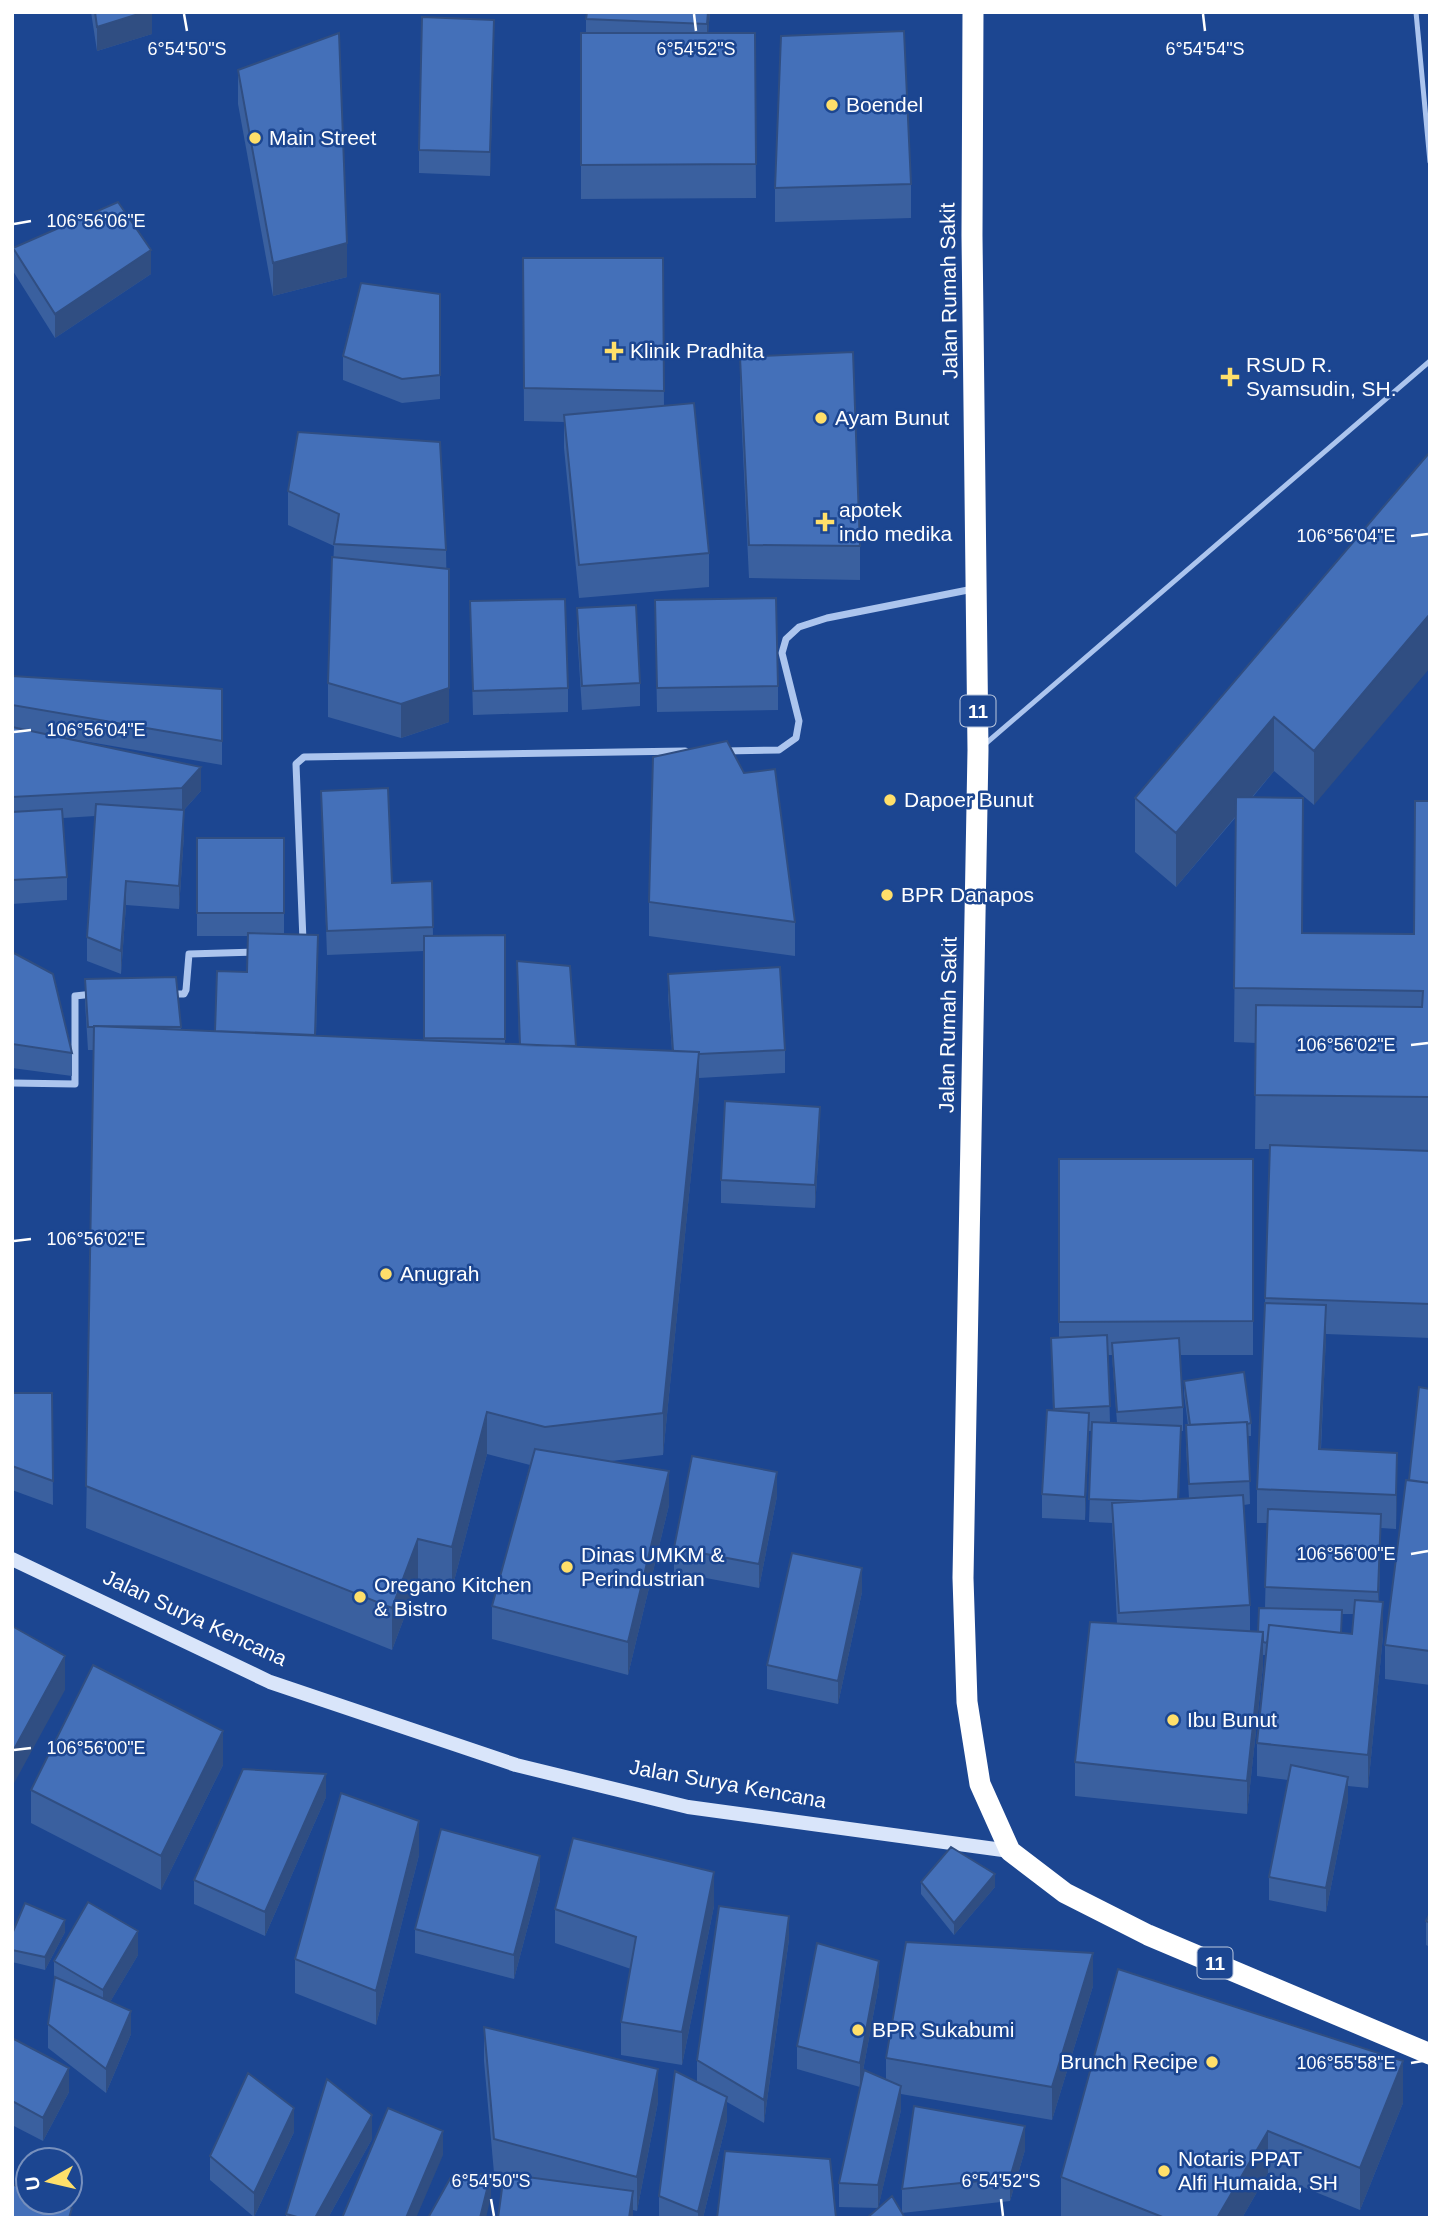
<svg xmlns="http://www.w3.org/2000/svg" width="1442" height="2230" font-family="Arial,sans-serif">
<style>
.lines{fill:none;stroke-linecap:round;stroke-linejoin:round}
.lane{stroke:#acc5ee;stroke-width:5}
.street{stroke:#acc5ee;stroke-width:7}
.secondary{stroke:#d9e5fa;stroke-width:14}
.highway{stroke:#fff;stroke-width:21}
.wall{fill:#3a609f;fill-rule:evenodd}
.shaded-wall{fill:#304e82}
.building{fill:#4470b9;stroke:#304e82;stroke-width:2}
.ticks{fill:none;stroke:#fff;stroke-width:2.5}
.poi-dot{fill:#ffdf6a;stroke:#1c4691;stroke-width:2.5}
.labels{text-anchor:middle;stroke-width:5;stroke-linejoin:round;paint-order:stroke}
.shield{fill:#1c4691;stroke:#bbc8de;stroke-width:2}
.shield-label{font-size:19px;font-weight:bold;fill:#fff}
.poi-label{font-size:21px;fill:#fff;stroke:#1c4691;text-anchor:start}
.street-label{font-size:21px;fill:#fff;stroke:#1c4691}
.ticks-label{font-size:18px;text-anchor:middle;fill:#fff;stroke:#1c4691;stroke-width:5;stroke-linejoin:round;paint-order:stroke}
</style>
<rect width="100%" height="100%" fill="#1c4691"/>
<g class="lines">
<!-- lane -->
<path class="lane" d="M 1416,12 L 1430,162
M 984,745 L 1430,361"/>
<!-- street -->
<path class="street" d="M 725,751 L 779,750 L 796,738 L 799,721 L 782,653 L 786,639 L 799,627 L 827,618 L 973,589
M 303,941 L 296,764 L 304,757 L 685,751
M 168,994 L 184,994 L 186,990 L 189,954 L 257,952
M 12,1083 L 75,1084 L 75,996 L 93,994"/>
<!-- secondary -->
<path class="secondary" d="M 12,1559 L 270,1682 L 516,1765 L 688,1807 L 1010,1851"/>
<!-- highway -->
<path class="highway" d="M 973,12 L 972,235 L 978,750 L 963,1578 L 967,1702 L 980,1784 L 1010,1851 L 1065,1893 L 1148,1935 L 1430,2054"/>
</g>
<!-- wall -->
<path class="wall" d="M 91,12 L 152,12 L 152,34 L 97,51 Z
M 710,12 L 708,33 L 755,33 L 756,198 L 581,199 L 581,33 L 586,33 L 586,19 Z
M 494,43 L 490,176 L 419,173 L 419,150 Z
M 238,70 L 347,277 L 273,296 L 238,104 Z
M 911,184 L 911,218 L 775,222 L 775,188 Z
M 13,248 L 151,274 L 55,338 L 13,271 Z
M 523,258 L 663,258 L 664,406 L 709,553 L 709,587 L 579,598 L 564,448 L 564,422 L 524,421 Z
M 440,294 L 440,399 L 402,403 L 343,380 L 343,356 Z
M 740,357 L 860,546 L 860,580 L 749,578 L 740,391 Z
M 1430,452 L 1314,805 L 1274,771 L 1252,798 L 1302,933 L 1414,934 L 1430,801 L 1430,1338 L 1326,1334 L 1321,1449 L 1397,1487 L 1396,1529 L 1381,1528 L 1379,1602 L 1383,1636 L 1368,1788 L 1348,1786 L 1348,1800 L 1326,1912 L 1269,1900 L 1269,1877 L 1288,1780 L 1257,1776 L 1257,1743 L 1266,1655 L 1263,1655 L 1263,1666 L 1247,1814 L 1075,1796 L 1075,1762 L 1117,1624 L 1112,1523 L 1089,1522 L 1092,1431 L 1089,1431 L 1085,1520 L 1042,1518 L 1042,1494 L 1053,1411 L 1051,1338 L 1059,1338 L 1059,1159 L 1253,1159 L 1253,1355 L 1180,1355 L 1183,1407 L 1183,1431 L 1181,1431 L 1179,1499 L 1189,1498 L 1186,1448 L 1186,1425 L 1188,1425 L 1184,1393 L 1184,1381 L 1251,1423 L 1251,1436 L 1248,1436 L 1250,1504 L 1244,1505 L 1250,1605 L 1250,1631 L 1258,1632 L 1265,1608 L 1267,1523 L 1257,1523 L 1257,1489 L 1265,1303 L 1270,1149 L 1255,1149 L 1256,1043 L 1234,1042 L 1236,817 L 1176,887 L 1135,852 L 1135,798 ZM 1108,1355 L 1112,1355 L 1117,1423 L 1110,1423 ZM 1342,1614 L 1354,1614 L 1352,1634 L 1342,1633 Z
M 288,491 L 446,550 L 449,722 L 401,738 L 328,717 L 328,683 L 334,546 L 288,525 Z
M 655,600 L 778,686 L 778,710 L 657,712 Z
M 470,601 L 568,688 L 568,712 L 473,715 Z
M 577,608 L 640,683 L 640,706 L 582,710 L 577,632 Z
M 12,676 L 222,689 L 222,765 L 43,734 L 201,791 L 184,810 L 184,834 L 179,909 L 126,905 L 121,974 L 87,961 L 87,937 L 95,816 L 63,818 L 67,877 L 67,900 L 12,904 Z
M 321,791 L 392,883 L 432,881 L 433,936 L 505,935 L 505,1044 L 519,1044 L 517,961 L 576,1047 L 672,1051 L 668,997 L 668,974 L 785,1050 L 785,1073 L 699,1078 L 699,1095 L 663,1455 L 611,1461 L 669,1505 L 628,1675 L 492,1639 L 492,1606 L 530,1465 L 487,1454 L 452,1589 L 418,1581 L 392,1650 L 86,1528 L 94,1050 L 88,1050 L 85,1002 L 85,979 L 176,977 L 181,1030 L 215,1031 L 247,972 L 248,936 L 197,936 L 197,838 L 284,838 L 284,934 L 318,958 L 316,1036 L 424,1040 L 424,951 L 327,955 Z
M 649,902 L 795,922 L 795,956 L 649,936 Z
M 12,952 L 72,1053 L 72,1076 L 12,1068 Z
M 820,1131 L 815,1208 L 721,1203 L 721,1180 Z
M 1430,1389 L 1430,1685 L 1385,1679 L 1385,1645 L 1409,1480 Z
M 12,1393 L 52,1393 L 53,1505 L 12,1490 Z
M 777,1496 L 759,1588 L 674,1572 L 674,1548 Z
M 862,1592 L 838,1704 L 767,1689 L 767,1665 Z
M 223,1765 L 161,1890 L 31,1823 L 31,1790 Z
M 326,1797 L 265,1936 L 194,1904 L 194,1880 Z
M 419,1855 L 376,2025 L 295,1993 L 295,1959 Z
M 540,1880 L 514,1979 L 415,1953 L 415,1929 Z
M 921,1882 L 995,1887 L 954,1935 L 921,1894 Z
M 714,1906 L 682,2065 L 621,2055 L 621,2022 L 631,1969 L 555,1943 L 555,1909 Z
M 1426,1921 L 1430,1923 L 1430,1947 L 1426,1945 Z
M 65,1932 L 45,1970 L 12,1962 L 12,1934 Z
M 789,1939 L 764,2123 L 727,2102 L 727,2120 L 703,2218 L 659,2218 L 659,2196 L 697,2082 L 697,2060 Z
M 138,1955 L 110,2002 L 131,2034 L 106,2093 L 48,2048 L 48,2024 L 54,1985 L 54,1961 Z
M 1118,1969 L 1403,2103 L 1360,2210 L 1268,2173 L 1242,2218 L 1061,2218 L 1061,2177 Z
M 879,1984 L 860,2087 L 797,2069 L 797,2046 Z
M 1093,1986 L 1052,2120 L 901,2094 L 901,2110 L 878,2208 L 839,2207 L 839,2183 L 886,2080 L 886,2058 Z
M 484,2027 L 658,2102 L 637,2211 L 633,2210 L 633,2218 L 494,2173 L 484,2061 Z
M 12,2038 L 69,2092 L 43,2141 L 12,2125 Z
M 294,2132 L 254,2217 L 210,2180 L 210,2156 Z
M 372,2139 L 328,2218 L 286,2218 L 286,2214 Z
M 1025,2150 L 1010,2201 L 902,2213 L 902,2189 Z"/>
<!-- shaded-wall -->
<path class="shaded-wall" d="M 145,12 L 152,12 L 152,34 L 97,51 L 97,27 Z
M 708,12 L 710,12 L 707,47 L 707,24 Z
M 494,20 L 494,43 L 490,176 L 490,152 Z
M 347,243 L 347,277 L 273,296 L 273,263 Z
M 151,250 L 151,274 L 55,338 L 55,314 Z
M 1430,614 L 1430,668 L 1314,805 L 1314,751 Z
M 449,688 L 449,722 L 401,738 L 401,704 Z
M 1274,717 L 1274,771 L 1176,887 L 1176,833 Z
M 201,767 L 201,791 L 182,812 L 182,788 Z
M 184,810 L 184,834 L 179,909 L 179,886 Z
M 126,881 L 126,905 L 121,974 L 121,951 Z
M 699,1052 L 699,1095 L 663,1455 L 663,1413 Z
M 820,1107 L 820,1131 L 815,1208 L 815,1185 Z
M 1326,1305 L 1326,1339 L 1319,1483 L 1319,1449 Z
M 487,1412 L 487,1454 L 452,1589 L 452,1547 Z
M 1089,1413 L 1089,1436 L 1085,1520 L 1085,1497 Z
M 1181,1426 L 1181,1450 L 1178,1526 L 1178,1503 Z
M 1397,1453 L 1397,1487 L 1396,1529 L 1396,1495 Z
M 669,1471 L 669,1505 L 628,1675 L 628,1642 Z
M 777,1472 L 777,1496 L 759,1588 L 759,1564 Z
M 1381,1514 L 1381,1537 L 1378,1616 L 1378,1592 Z
M 418,1539 L 418,1581 L 392,1650 L 392,1608 Z
M 862,1568 L 862,1592 L 838,1704 L 838,1681 Z
M 1383,1602 L 1383,1636 L 1368,1788 L 1368,1755 Z
M 1263,1632 L 1263,1666 L 1247,1814 L 1247,1781 Z
M 65,1656 L 65,1690 L 12,1787 L 12,1753 Z
M 223,1731 L 223,1765 L 161,1890 L 161,1856 Z
M 326,1774 L 326,1797 L 265,1936 L 265,1912 Z
M 1348,1777 L 1348,1800 L 1326,1912 L 1326,1888 Z
M 419,1821 L 419,1855 L 376,2025 L 376,1991 Z
M 540,1856 L 540,1880 L 514,1979 L 514,1955 Z
M 714,1872 L 714,1906 L 682,2065 L 682,2032 Z
M 995,1874 L 995,1887 L 954,1935 L 954,1923 Z
M 789,1916 L 789,1939 L 764,2123 L 764,2100 Z
M 65,1920 L 65,1932 L 45,1970 L 45,1957 Z
M 138,1931 L 138,1955 L 103,2014 L 103,1990 Z
M 1093,1953 L 1093,1986 L 1052,2120 L 1052,2087 Z
M 879,1961 L 879,1984 L 860,2087 L 860,2063 Z
M 131,2011 L 131,2034 L 106,2093 L 106,2069 Z
M 1403,2061 L 1403,2103 L 1360,2210 L 1360,2168 Z
M 69,2068 L 69,2092 L 43,2141 L 43,2118 Z
M 658,2069 L 658,2102 L 637,2211 L 637,2177 Z
M 901,2086 L 901,2110 L 878,2209 L 878,2185 Z
M 727,2097 L 727,2120 L 703,2218 L 698,2218 L 698,2212 Z
M 294,2108 L 294,2132 L 254,2217 L 254,2193 Z
M 372,2115 L 372,2139 L 328,2218 L 315,2218 Z
M 1025,2126 L 1025,2150 L 1010,2201 L 1010,2178 Z
M 443,2131 L 443,2155 L 416,2218 L 406,2218 Z
M 1268,2131 L 1268,2173 L 1242,2218 L 1217,2218 Z
M 491,2173 L 491,2196 L 486,2218 L 480,2218 Z
M 633,2191 L 633,2218 L 629,2218 Z"/>
<!-- building -->
<path class="building" d="M 95,12 L 145,12 L 97,27 Z
M 587,12 L 708,12 L 707,24 L 586,19 Z
M 422,17 L 494,20 L 490,152 L 419,150 Z
M 904,31 L 911,184 L 775,188 L 781,36 Z
M 339,33 L 347,243 L 273,263 L 238,70 Z
M 581,33 L 755,33 L 756,164 L 581,165 Z
M 118,202 L 151,250 L 55,314 L 13,248 Z
M 523,258 L 663,258 L 664,391 L 524,388 Z
M 361,283 L 440,294 L 440,375 L 402,379 L 343,356 Z
M 853,352 L 860,546 L 749,545 L 740,357 Z
M 694,403 L 709,553 L 579,565 L 564,415 Z
M 298,432 L 440,442 L 446,550 L 334,544 L 339,514 L 288,491 Z
M 1430,452 L 1430,614 L 1314,751 L 1274,717 L 1176,833 L 1135,798 Z
M 332,557 L 449,569 L 449,688 L 401,704 L 328,683 Z
M 776,598 L 778,686 L 657,688 L 655,600 Z
M 565,599 L 568,688 L 473,691 L 470,601 Z
M 636,605 L 640,683 L 582,686 L 577,608 Z
M 12,676 L 222,689 L 222,741 L 12,705 Z
M 12,727 L 201,767 L 182,788 L 12,797 Z
M 727,741 L 744,773 L 775,769 L 795,922 L 649,902 L 653,757 Z
M 388,788 L 392,883 L 432,881 L 433,927 L 327,931 L 321,791 Z
M 1236,797 L 1303,798 L 1302,933 L 1414,934 L 1415,801 L 1430,801 L 1430,1097 L 1255,1095 L 1256,1005 L 1422,1007 L 1423,991 L 1234,988 Z
M 96,804 L 184,810 L 179,886 L 126,881 L 121,951 L 87,937 Z
M 62,809 L 67,877 L 12,880 L 12,812 Z
M 197,838 L 284,838 L 284,913 L 197,913 Z
M 248,933 L 318,935 L 315,1035 L 215,1031 L 217,971 L 247,972 Z
M 505,935 L 505,1039 L 424,1038 L 424,936 Z
M 12,952 L 53,974 L 72,1053 L 12,1044 Z
M 517,961 L 570,966 L 576,1046 L 520,1045 Z
M 780,967 L 785,1050 L 699,1054 L 699,1052 L 673,1051 L 668,974 Z
M 176,977 L 181,1027 L 94,1026 L 94,1027 L 88,1027 L 85,979 Z
M 94,1026 L 699,1052 L 663,1413 L 545,1427 L 487,1412 L 452,1547 L 418,1539 L 392,1608 L 86,1486 Z
M 725,1101 L 820,1107 L 815,1185 L 721,1180 Z
M 1270,1145 L 1430,1151 L 1430,1304 L 1265,1298 Z
M 1059,1159 L 1253,1159 L 1253,1321 L 1059,1322 Z
M 1265,1303 L 1326,1305 L 1319,1449 L 1397,1453 L 1396,1495 L 1257,1489 Z
M 1107,1335 L 1110,1406 L 1054,1409 L 1051,1338 Z
M 1179,1338 L 1183,1407 L 1117,1412 L 1112,1343 Z
M 1244,1372 L 1251,1423 L 1247,1424 L 1247,1422 L 1190,1425 L 1184,1381 Z
M 1419,1387 L 1430,1389 L 1430,1483 L 1409,1480 Z
M 12,1393 L 52,1393 L 53,1481 L 12,1466 Z
M 1047,1410 L 1089,1413 L 1085,1497 L 1042,1494 Z
M 1092,1422 L 1181,1426 L 1178,1499 L 1141,1501 L 1089,1499 Z
M 1247,1422 L 1250,1481 L 1189,1484 L 1186,1425 Z
M 535,1449 L 669,1471 L 628,1642 L 492,1606 Z
M 692,1456 L 777,1472 L 759,1564 L 674,1548 Z
M 1406,1480 L 1430,1483 L 1430,1651 L 1385,1645 Z
M 1243,1495 L 1250,1605 L 1119,1613 L 1112,1503 Z
M 1268,1509 L 1381,1514 L 1378,1592 L 1265,1587 Z
M 792,1553 L 862,1568 L 838,1681 L 767,1665 Z
M 1355,1600 L 1383,1602 L 1368,1755 L 1257,1743 L 1269,1625 L 1352,1634 Z
M 1259,1608 L 1342,1610 L 1341,1633 L 1269,1625 L 1267,1643 L 1263,1642 L 1263,1632 L 1258,1632 Z
M 1090,1622 L 1263,1632 L 1247,1781 L 1075,1762 Z
M 12,1626 L 65,1656 L 12,1753 Z
M 93,1665 L 223,1731 L 161,1856 L 31,1790 Z
M 1291,1765 L 1348,1777 L 1326,1888 L 1269,1877 Z
M 243,1769 L 326,1774 L 265,1912 L 194,1880 Z
M 341,1793 L 419,1821 L 376,1991 L 295,1959 Z
M 441,1829 L 540,1856 L 514,1955 L 415,1929 Z
M 573,1838 L 714,1872 L 682,2032 L 621,2022 L 636,1937 L 555,1909 Z
M 951,1847 L 995,1874 L 954,1923 L 921,1882 Z
M 88,1902 L 138,1931 L 103,1990 L 54,1961 Z
M 25,1903 L 65,1920 L 45,1957 L 12,1950 L 12,1934 Z
M 719,1906 L 789,1916 L 764,2100 L 697,2060 Z
M 1430,1913 L 1430,1923 L 1426,1921 Z
M 906,1942 L 1093,1953 L 1052,2087 L 886,2058 Z
M 817,1943 L 879,1961 L 860,2063 L 797,2046 Z
M 1118,1969 L 1403,2061 L 1360,2168 L 1268,2131 L 1217,2218 L 1165,2218 L 1061,2177 Z
M 55,1977 L 131,2011 L 106,2069 L 48,2024 Z
M 484,2027 L 658,2069 L 637,2177 L 494,2139 Z
M 12,2038 L 69,2068 L 43,2118 L 12,2101 Z
M 864,2070 L 901,2086 L 878,2185 L 839,2183 Z
M 675,2071 L 727,2097 L 698,2212 L 659,2196 Z
M 248,2073 L 294,2108 L 254,2193 L 210,2156 Z
M 327,2079 L 372,2115 L 315,2218 L 301,2218 L 286,2214 Z
M 914,2106 L 1025,2126 L 1010,2178 L 902,2189 Z
M 388,2108 L 443,2131 L 406,2218 L 342,2218 Z
M 725,2151 L 830,2159 L 836,2218 L 717,2218 Z
M 491,2173 L 480,2218 L 428,2218 L 451,2177 Z
M 504,2174 L 633,2191 L 629,2218 L 498,2218 Z
M 12,2184 L 28,2191 L 28,2202 L 58,2202 L 72,2208 L 69,2218 L 12,2218 Z
M 892,2196 L 905,2218 L 867,2218 Z"/>
<!-- ticks -->
<path class="ticks" d="M 184,14 L 187,31M 694,14 L 696,31M 1203,14 L 1205,31M 14,224 L 31,221M 1411,536 L 1428,534M 14,732 L 31,730M 1411,1045 L 1428,1043M 14,1241 L 31,1239M 1411,1554 L 1428,1551M 14,1750 L 31,1748M 1411,2063 L 1428,2060M 491,2199 L 494,2216M 1001,2199 L 1003,2216"/>
<!-- markers -->
<g class="poi-dot">
<circle cx="832" cy="105" r="7"/>
<circle cx="255" cy="138" r="7"/>
<path d="M610.5 340.5h7v7h7v7h-7v7h-7v-7h-7v-7h7z"/>
<path d="M1226.5 366.5h7v7h7v7h-7v7h-7v-7h-7v-7h7z"/>
<circle cx="821" cy="418" r="7"/>
<path d="M821.5 511.5h7v7h7v7h-7v7h-7v-7h-7v-7h7z"/>
<circle cx="890" cy="800" r="7"/>
<circle cx="887" cy="895" r="7"/>
<circle cx="386" cy="1274" r="7"/>
<circle cx="567" cy="1567" r="7"/>
<circle cx="360" cy="1597" r="7"/>
<circle cx="1173" cy="1720" r="7"/>
<circle cx="858" cy="2030" r="7"/>
<circle cx="1212" cy="2062" r="7"/>
<circle cx="1164" cy="2171" r="7"/>
</g>
<g class="labels">
<!-- shield labels -->
<g class="shield">
<rect x="960.5" y="695.5" width="35" height="31" rx="5"/>
<rect x="1197.5" y="1947.5" width="35" height="31" rx="5"/>
</g>
<g class="shield-label">
<text x="978" y="718">11</text>
<text x="1215" y="1970">11</text>
</g>
<!-- poi labels -->
<g class="poi-label">
<text x="846" y="112">Boendel</text>
<text x="269" y="145">Main Street</text>
<text x="630" y="358">Klinik Pradhita</text>
<text x="1246" y="372">RSUD R.<tspan x="1246" dy="24">Syamsudin, SH.</tspan></text>
<text x="835" y="425">Ayam Bunut</text>
<text x="839" y="517">apotek<tspan x="839" dy="24">indo medika</tspan></text>
<text x="904" y="807">Dapoer Bunut</text>
<text x="901" y="902">BPR Danapos</text>
<text x="400" y="1281">Anugrah</text>
<text x="581" y="1562">Dinas UMKM &amp;<tspan x="581" dy="24">Perindustrian</tspan></text>
<text x="374" y="1592">Oregano Kitchen<tspan x="374" dy="24">&amp; Bistro</tspan></text>
<text x="1187" y="1727">Ibu Bunut</text>
<text x="872" y="2037">BPR Sukabumi</text>
<text x="1198" y="2069" text-anchor="end">Brunch Recipe</text>
<text x="1178" y="2166">Notaris PPAT<tspan x="1178" dy="24">Alfi Humaida, SH</tspan></text>
</g>
<!-- street labels -->
<g class="street-label">
<text transform="translate(949 291) rotate(-91)" y="7">Jalan Rumah Sakit</text>
<text transform="translate(948 1025) rotate(-89)" y="7">Jalan Rumah Sakit</text>
<text transform="translate(195 1618) rotate(25)" y="7">Jalan Surya Kencana</text>
<text transform="translate(728 1784) rotate(10)" y="7">Jalan Surya Kencana</text>
</g>
</g>
<g class="ticks-label">
<text x="187" y="55">6°54'50"S</text>
<text x="696" y="55">6°54'52"S</text>
<text x="1205" y="55">6°54'54"S</text>
<text x="96" y="227">106°56'06"E</text>
<text x="1346" y="542">106°56'04"E</text>
<text x="96" y="736">106°56'04"E</text>
<text x="1346" y="1051">106°56'02"E</text>
<text x="96" y="1245">106°56'02"E</text>
<text x="1346" y="1560">106°56'00"E</text>
<text x="96" y="1754">106°56'00"E</text>
<text x="1346" y="2069">106°55'58"E</text>
<text x="491" y="2187">6°54'50"S</text>
<text x="1001" y="2187">6°54'52"S</text>
</g>
<!-- border -->
<rect width="1442" height="2230" fill="none" stroke="#ffffff" stroke-width="28"/>
<!-- north arrow -->
<g transform="translate(49 2181) rotate(262)"><circle r="33" fill="#1c4691" stroke="#7790bd" stroke-width="2"/>
<path d="M0-5L12 26L0 18L-12 26Z" fill="#ffdf6a"/>
<text y="-10" font-size="19" font-weight="bold" text-anchor="middle" fill="#ffffff">U</text>
</g>
</svg>
